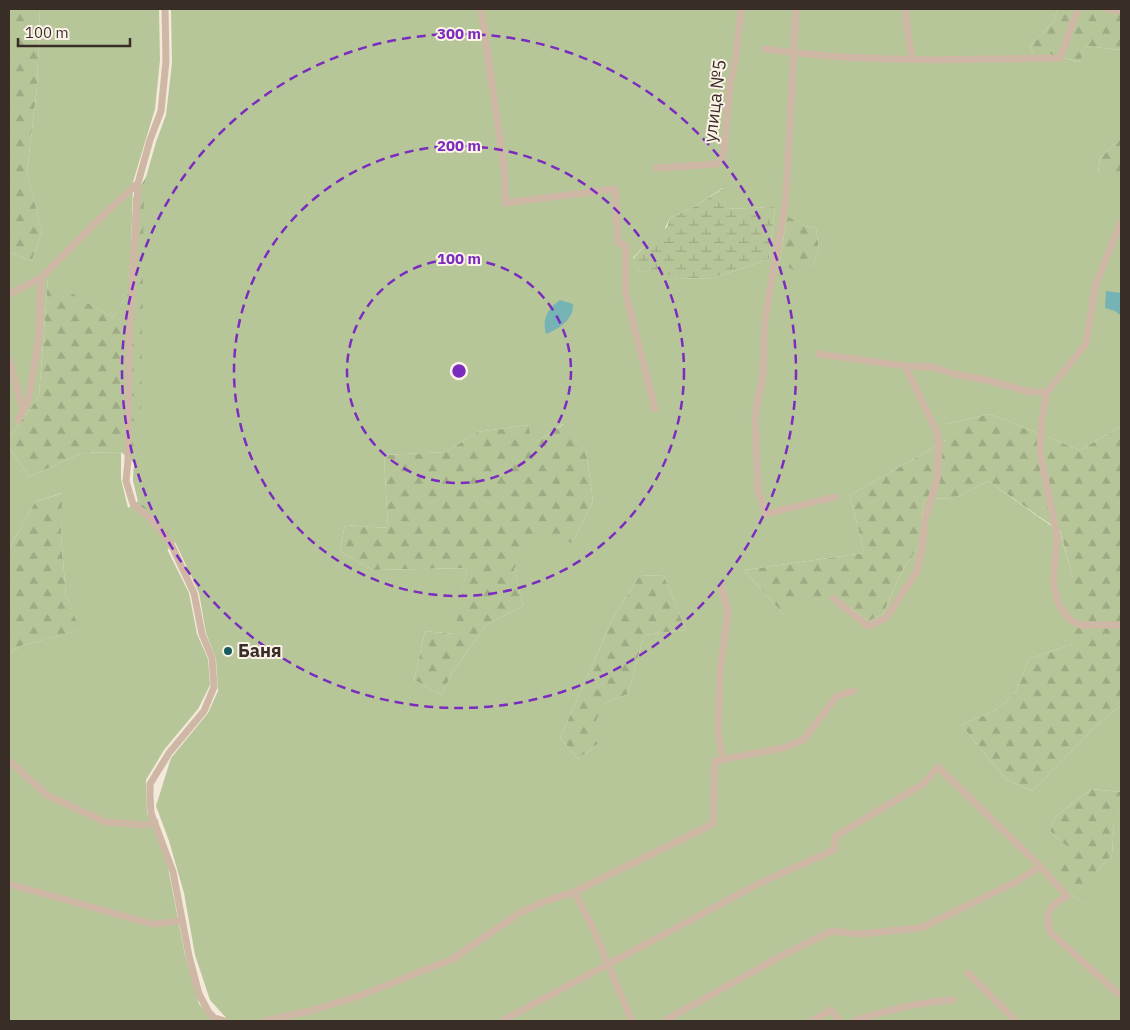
<svg xmlns="http://www.w3.org/2000/svg" width="1130" height="1030" font-family="'IBM Plex Sans',sans-serif">
<style>
.forest{fill:url(#forest-firs)}
.wetland{fill:url(#wetland-marsh)}
.garden{fill:#b7c699;fill-rule:evenodd}
.water{fill:#76b3b5}
.lines{fill:none;stroke-linecap:round;stroke-linejoin:round}
.street{stroke:#ceb8a5;stroke-width:7}
.ring{fill:none;stroke:#7b2cbf;stroke-width:2.5;stroke-dasharray:9 6}
.poi-dot{fill:#185b60;stroke:#fcf3e8;stroke-width:2}
.labels{text-anchor:middle;stroke-width:4;stroke-linejoin:round;paint-order:stroke}
.street-label{font-size:18px;fill:#392d27;stroke:#fcf3e8}
.poi-label{font-size:18px;font-weight:bold;fill:#392d27;stroke:#fcf3e8;text-anchor:start}
.centre{fill:#7b2cbf;stroke:#fcf3e8;stroke-width:2.5}
.ring-label{font-size:15px;text-anchor:middle;font-weight:bold;fill:#7b2cbf;stroke:#fcf3e8;stroke-width:4;stroke-linejoin:round;paint-order:stroke}
</style>
<defs>
<pattern id="forest-firs" width="22" height="20" patternUnits="userSpaceOnUse" patternTransform="scale(1.25)"><rect width="22" height="20" fill="#b7c699"/><path d="M5 1l3.5 6h-7zM16 11l3.5 6h-7z" fill="#9eaa84"/></pattern>
<pattern id="wetland-marsh" width="20" height="14" patternUnits="userSpaceOnUse" patternTransform="scale(1.25)"><rect width="20" height="14" fill="#b7c699"/><path d="M1 5h8M5 5V1M11 12h8M15 12V8" fill="none" stroke="#9eaa84"/></pattern>
</defs>
<rect width="100%" height="100%" fill="#f5e9db"/>
<!-- forest -->
<path class="forest" d="M 9,9 L 40,9 L 37,87 L 27,172 L 42,231 L 32,261 L 9,252 Z
M 1058,9 L 1121,9 L 1121,50 L 1085,46 L 1081,62 L 1048,54 L 1033,54 L 1030,46 L 1053,22 Z
M 1121,138 L 1121,174 L 1098,174 L 1100,158 Z
M 160,155 L 189,571 L 175,542 L 117,602 L 128,508 L 138,501 L 133,480 L 134,463 L 121,452 L 82,453 L 29,477 L 9,447 L 9,438 L 39,396 L 48,278 L 113,318 L 130,290 L 133,198 Z
M 787,215 L 805,226 L 816,228 L 819,250 L 813,265 L 793,271 L 780,261 Z
M 990,414 L 1080,450 L 1121,426 L 1121,705 L 1098,724 L 1032,791 L 1007,780 L 961,725 L 998,709 L 1015,693 L 1029,659 L 1073,644 L 1073,578 L 1060,531 L 988,481 L 955,498 L 924,499 L 919,547 L 902,571 L 883,614 L 869,621 L 841,601 L 786,617 L 744,570 L 864,553 L 850,495 L 947,440 L 947,424 Z
M 564,424 L 586,451 L 593,501 L 572,543 L 514,569 L 523,606 L 486,625 L 452,673 L 442,695 L 414,680 L 425,631 L 453,634 L 467,568 L 373,570 L 340,551 L 345,525 L 388,528 L 384,455 L 446,452 L 477,432 L 529,425 L 532,445 Z
M 63,493 L 61,536 L 66,596 L 81,630 L 21,646 L 9,653 L 9,549 L 35,502 Z
M 640,575 L 664,576 L 686,630 L 644,635 L 628,694 L 603,704 L 598,744 L 578,759 L 560,738 L 614,616 Z
M 1091,789 L 1121,792 L 1121,809 L 1114,823 L 1112,855 L 1097,871 L 1088,907 L 1074,896 L 1051,869 L 1056,858 L 1060,841 L 1050,831 L 1055,817 Z"/>
<!-- wetland -->
<path class="wetland" d="M 724,188 L 725,209 L 775,207 L 769,259 L 713,278 L 678,279 L 656,271 L 639,272 L 633,259 L 649,241 L 667,227 L 670,218 L 695,206 Z"/>
<!-- garden -->
<path class="garden" d="M 40,9 L 159,9 L 160,60 L 155,109 L 133,182 L 130,290 L 113,318 L 48,279 L 39,396 L 9,438 L 9,252 L 32,261 L 42,231 L 27,172 L 37,87 Z
M 171,9 L 1058,9 L 1053,22 L 1030,46 L 1033,54 L 1048,54 L 1080,62 L 1085,46 L 1121,50 L 1121,138 L 1100,158 L 1098,174 L 1121,174 L 1121,426 L 1080,450 L 990,414 L 947,424 L 947,440 L 850,495 L 864,553 L 744,570 L 786,617 L 808,597 L 841,601 L 869,621 L 883,614 L 902,571 L 919,547 L 924,499 L 955,498 L 988,481 L 1060,532 L 1073,578 L 1073,644 L 1029,659 L 1015,693 L 998,709 L 961,725 L 1007,780 L 1032,791 L 1098,724 L 1121,705 L 1121,792 L 1091,789 L 1055,817 L 1050,831 L 1060,841 L 1069,847 L 1056,858 L 1052,869 L 1074,896 L 1087,906 L 1084,894 L 1097,871 L 1112,855 L 1114,822 L 1121,809 L 1121,1021 L 229,1021 L 210,1000 L 195,955 L 184,893 L 169,841 L 156,806 L 171,758 L 208,713 L 218,691 L 216,659 L 206,633 L 199,593 L 175,541 L 154,515 L 138,501 L 133,480 L 141,420 L 144,184 L 156,142 L 166,115 L 172,63 ZM 723,188 L 725,209 L 775,207 L 769,259 L 713,278 L 678,279 L 656,270 L 639,272 L 633,258 L 649,241 L 658,242 L 670,218 L 695,206 ZM 787,216 L 805,226 L 816,228 L 819,250 L 813,265 L 793,270 L 780,261 ZM 563,424 L 586,451 L 593,501 L 572,543 L 536,531 L 514,569 L 523,606 L 486,625 L 452,673 L 442,695 L 414,680 L 425,631 L 454,634 L 467,568 L 373,570 L 340,551 L 345,525 L 388,528 L 384,455 L 446,452 L 477,432 L 529,425 L 531,446 ZM 640,575 L 664,576 L 686,630 L 644,635 L 628,694 L 603,704 L 591,733 L 598,744 L 578,759 L 560,738 L 614,616 Z
M 9,447 L 29,477 L 82,453 L 121,452 L 121,479 L 128,508 L 146,522 L 165,545 L 189,593 L 197,634 L 208,659 L 210,685 L 198,709 L 164,750 L 146,780 L 147,813 L 165,852 L 185,955 L 199,1004 L 214,1021 L 9,1021 L 9,653 L 21,646 L 80,630 L 66,596 L 61,536 L 62,493 L 35,502 L 9,549 Z"/>
<!-- water -->
<path class="water" d="M 1106,291 L 1121,293 L 1121,316 L 1115,311 L 1105,308 Z
M 560,300 L 573,304 C 574,319 559,329 546,334 C 542,319 547,309 560,300 Z"/>
<g class="lines">
<!-- street -->
<path class="street" d="M 165,9 L 166,61 L 161,111 L 150,140 L 138,183 L 129,344 L 128,461 L 126,481 L 133,504 L 150,518 L 170,542 L 194,593 L 202,634 L 212,658 L 214,687 L 204,711 L 169,753 L 150,784 L 150,796 L 151,813 L 173,872 L 189,956 L 199,994 L 208,1011 L 217,1021
M 481,9 L 505,174 L 505,203 L 615,189 L 618,242 L 626,246 L 626,295 L 655,409
M 796,9 L 786,199 L 765,319 L 763,375 L 755,415 L 758,489 L 765,514 L 835,497
M 905,9 L 909,41 L 913,59
M 1107,9 L 1121,11
M 765,49 C 863,63 962,60 1060,58 L 1078,9
M 656,168 L 717,164 L 723,158 L 730,84 L 736,57 L 741,9
M 1121,222 L 1095,287 L 1086,344 L 1047,392 L 1042,419 L 1040,452 L 1057,536 L 1053,583 L 1058,603 L 1069,619 L 1080,625 L 1121,625
M 9,294 L 41,278 L 97,221 L 138,183
M 819,354 L 905,366 L 933,367 L 954,374 L 986,380 L 1030,392 L 1047,392
M 9,359 L 23,410
M 18,420 L 28,401 L 39,337 L 41,278
M 722,588 L 728,613 L 720,670 L 718,732 L 723,760
M 833,598 L 868,626 L 886,618 L 917,571 L 922,549 L 925,519 L 937,479 L 939,446 L 937,432 L 905,366
M 9,761 L 47,795 L 105,822 L 145,825 L 155,822
M 9,884 L 152,924 L 182,921
M 574,892 L 591,924 L 632,1021
M 968,973 L 1016,1021
M 215,1018 L 225,1021
M 265,1021 L 314,1010 L 359,996 L 453,959 L 521,912 L 546,901 L 574,892 L 713,824 L 715,761 L 783,748 L 803,740 L 837,696 L 854,691
M 502,1021 L 760,883 L 834,850 L 836,836 L 923,784 L 938,767 L 1040,866 L 1067,896 C 1050,907 1044,910 1050,932 L 1121,996
M 664,1021 L 781,956 L 832,931 L 859,934 L 921,928 L 1018,881 L 1040,866
M 811,1021 L 831,1010 L 840,1021
M 853,1021 C 886,1011 918,1002 953,1000"/>
</g>
<!-- distance rings -->
<g class="ring">
<circle cx="459" cy="371" r="112"/>
<circle cx="459" cy="371" r="225"/>
<circle cx="459" cy="371" r="337"/>
</g>
<!-- markers -->
<circle class="poi-dot" cx="228" cy="651" r="5"/>
<g class="labels">
<!-- street labels -->
<g class="street-label">
<text transform="translate(715 101) rotate(-83)" y="6">улица №5</text>
</g>
<!-- poi labels -->
<g class="poi-label">
<text x="238" y="657">Баня</text>
</g>
</g>
<circle cx="459" cy="371" r="8" class="centre"/>
<g class="ring-label">
<text x="459" y="39">300 m</text>
<text x="459" y="151">200 m</text>
<text x="459" y="264">100 m</text>
</g>
<!-- border -->
<rect width="1130" height="1030" fill="none" stroke="#392d27" stroke-width="20"/>
<!-- scale -->
<path d="M18 38v8h112v-8" fill="none" stroke="#392d27" stroke-width="2.5"/>
<text x="25" y="38" font-size="15" fill="#392d27" stroke="#fcf3e8" stroke-width="4" paint-order="stroke">100 m</text>
</svg>
